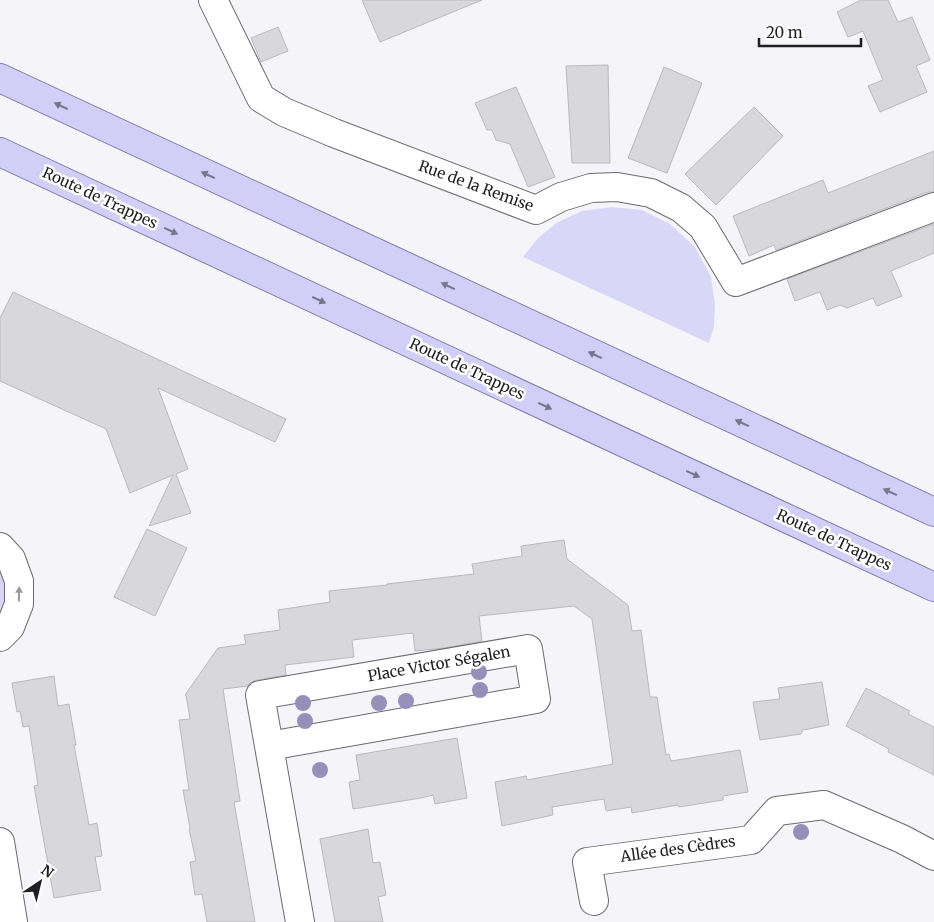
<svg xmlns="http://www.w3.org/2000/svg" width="934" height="922" font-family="Merriweather,serif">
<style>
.green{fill:#d9d7f7}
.building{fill:#d7d7dc;stroke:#bababe}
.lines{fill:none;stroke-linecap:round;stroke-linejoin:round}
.minor-casing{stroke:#6b6b6f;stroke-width:30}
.major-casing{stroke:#7f7ba9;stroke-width:30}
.minor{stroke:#fff;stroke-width:28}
.major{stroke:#d1cef7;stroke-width:28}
.tree{fill:#958fb9}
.oneway{fill:#78768c}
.oneway2{fill:#9a9a9b}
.labels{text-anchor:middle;stroke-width:5;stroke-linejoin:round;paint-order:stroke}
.street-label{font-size:15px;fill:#1f1f21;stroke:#fff}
</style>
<rect width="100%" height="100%" fill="#f4f4f9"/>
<!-- green -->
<path class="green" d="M 612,207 L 642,210 L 670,224 L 695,247 L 711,277 L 715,305 L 714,327 L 709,343 L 523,257 L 538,238 L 558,222 L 582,211 Z
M 0,563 L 9,589 L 0,622 Z"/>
<!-- building -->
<path class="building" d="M 362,0 L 482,0 L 380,42 Z
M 861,0 L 888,0 L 898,22 L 912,17 L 930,60 L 916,66 L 927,92 L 880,112 L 868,86 L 883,80 L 863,31 L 848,37 L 837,12 Z
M 278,27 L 288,51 L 261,62 L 251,38 Z
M 608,65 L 610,163 L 572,163 L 566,66 Z
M 664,67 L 702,83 L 667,173 L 628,158 Z
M 516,87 L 555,177 L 528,187 L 510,144 L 496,140 L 492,130 L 487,130 L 475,103 Z
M 754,107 L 783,136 L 716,205 L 685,174 Z
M 934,151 L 934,192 L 928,192 L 776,250 L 774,245 L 749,256 L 733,216 L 823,180 L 828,193 Z
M 934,224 L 934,253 L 891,271 L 902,296 L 877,306 L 873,298 L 847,308 L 840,305 L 827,310 L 820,292 L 795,301 L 787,279 Z
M 13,292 L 286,419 L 275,442 L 158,388 L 188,469 L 176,474 L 191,513 L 149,526 L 173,475 L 130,493 L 106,429 L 0,381 L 0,318 Z
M 147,529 L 187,548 L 155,616 L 114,597 Z
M 564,540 L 567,559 L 628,605 L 632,631 L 641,630 L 650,697 L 657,697 L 666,755 L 669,754 L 671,761 L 740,750 L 748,792 L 723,796 L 723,800 L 679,807 L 678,805 L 632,813 L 631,807 L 606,811 L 604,799 L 552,807 L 553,815 L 502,826 L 495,782 L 526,776 L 527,780 L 613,764 L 592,619 L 574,606 L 479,616 L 482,641 L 444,648 L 415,651 L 413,633 L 352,640 L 354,657 L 285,665 L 286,675 L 257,680 L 250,683 L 248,686 L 223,689 L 240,801 L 234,802 L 255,922 L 207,922 L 202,894 L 195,895 L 190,862 L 196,861 L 189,829 L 190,828 L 183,790 L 189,790 L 179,720 L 190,719 L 186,695 L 185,695 L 218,648 L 246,644 L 244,635 L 280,630 L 278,610 L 330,602 L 329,591 L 387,585 L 387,584 L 474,574 L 472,564 L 522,556 L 521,546 Z
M 54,676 L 58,706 L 69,704 L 76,745 L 74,745 L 89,825 L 97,823 L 102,856 L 95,857 L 101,890 L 54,898 L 34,786 L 38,785 L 29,726 L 23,727 L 20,711 L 17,712 L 12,683 Z
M 822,682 L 829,725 L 803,730 L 801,734 L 760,740 L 753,702 L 780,699 L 778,688 Z
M 866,688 L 910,711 L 908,714 L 934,727 L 934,775 L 888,752 L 889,749 L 846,726 Z
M 457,738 L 467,798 L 435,804 L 433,795 L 421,798 L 353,809 L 349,782 L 360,780 L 356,755 Z
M 368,829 L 373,863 L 380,862 L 386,895 L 378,897 L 383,922 L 335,922 L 320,839 Z"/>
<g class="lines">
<!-- minor casing -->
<g class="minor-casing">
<path id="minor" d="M 213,0 L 261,98 L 284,112 L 334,133 L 536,210 L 561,197 L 591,188 L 617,187 L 651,193 L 681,208 L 703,227 L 736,282 L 934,207
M 0,547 L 11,559 L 19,581 L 19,604 L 10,627 L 0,637
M 269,746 L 536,699 L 528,649 L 260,695 L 300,922
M 0,842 L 13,922
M 594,901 L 587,862 L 751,840 L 777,811 L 824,805 L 902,839 L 934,856"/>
</g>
<!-- major casing -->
<g class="major-casing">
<path id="major" d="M 0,78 L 934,512
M 0,152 L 934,587"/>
</g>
<!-- minor -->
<use href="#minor" class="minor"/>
<!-- major -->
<use href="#major" class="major"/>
</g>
<!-- trees -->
<g class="tree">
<circle cx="479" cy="672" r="8"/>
<circle cx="480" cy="690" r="8"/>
<circle cx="406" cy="701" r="8"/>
<circle cx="303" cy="703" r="8"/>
<circle cx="379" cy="703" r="8"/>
<circle cx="305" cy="721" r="8"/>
<circle cx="320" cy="770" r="8"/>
<circle cx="801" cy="832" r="8"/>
</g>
<!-- one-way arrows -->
<defs><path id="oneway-solid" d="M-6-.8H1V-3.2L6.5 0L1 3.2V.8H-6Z" transform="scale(1.25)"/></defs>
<g class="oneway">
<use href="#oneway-solid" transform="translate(61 106) rotate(-155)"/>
<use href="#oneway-solid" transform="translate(208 175) rotate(-155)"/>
<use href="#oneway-solid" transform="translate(171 231) rotate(25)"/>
<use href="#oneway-solid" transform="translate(448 286) rotate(-155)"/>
<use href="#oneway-solid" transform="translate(319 300) rotate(25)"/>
<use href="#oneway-solid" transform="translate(595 355) rotate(-155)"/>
<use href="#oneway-solid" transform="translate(545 406) rotate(25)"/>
<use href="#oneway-solid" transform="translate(742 423) rotate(-155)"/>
<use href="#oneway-solid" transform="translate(693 474) rotate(25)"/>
<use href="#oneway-solid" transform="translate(890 492) rotate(-155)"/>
</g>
<use class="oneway2" href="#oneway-solid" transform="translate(19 594) rotate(-89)"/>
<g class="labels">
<!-- street labels -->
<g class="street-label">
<text transform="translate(476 186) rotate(20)" y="5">Rue de la Remise</text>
<text transform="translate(100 198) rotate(25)" y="5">Route de Trappes</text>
<text transform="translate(467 369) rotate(25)" y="5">Route de Trappes</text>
<text transform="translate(834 540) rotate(25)" y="5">Route de Trappes</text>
<text transform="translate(439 664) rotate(-10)" y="5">Place Victor Ségalen</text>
<text transform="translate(678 849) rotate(-8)" y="5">Allée des Cèdres</text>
</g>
</g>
<!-- north arrow -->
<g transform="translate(40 882) rotate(35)" stroke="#ffffff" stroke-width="4" paint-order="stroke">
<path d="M0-4L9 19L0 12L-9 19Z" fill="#1f1f21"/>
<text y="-8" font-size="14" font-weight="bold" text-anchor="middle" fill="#1f1f21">N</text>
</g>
<!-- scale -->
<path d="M759 38v8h102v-8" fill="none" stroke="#1f1f21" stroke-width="2.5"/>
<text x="766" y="38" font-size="15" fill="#1f1f21" stroke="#ffffff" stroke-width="4" paint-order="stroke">20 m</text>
</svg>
